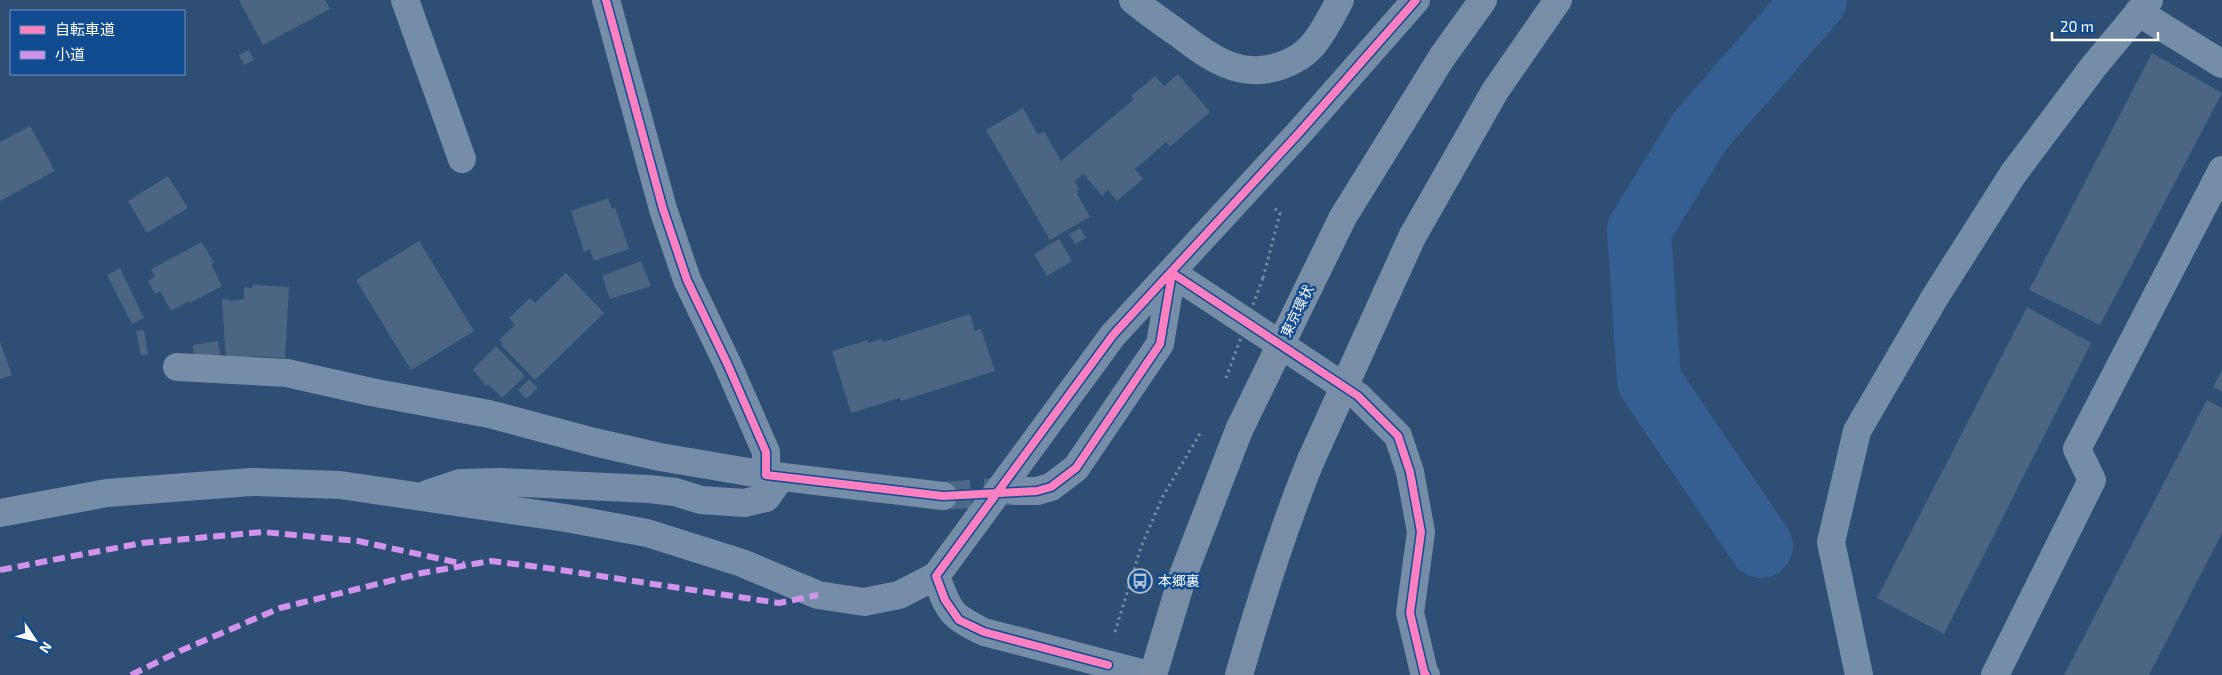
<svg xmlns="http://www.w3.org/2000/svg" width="2222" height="675" font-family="'Exo 2','Noto Sans JP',sans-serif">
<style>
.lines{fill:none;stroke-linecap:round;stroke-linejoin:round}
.river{stroke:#355e91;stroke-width:64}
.building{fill:#4b6582}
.street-tunnel{stroke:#4d6988;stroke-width:28;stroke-dasharray:28 14;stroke-linecap:butt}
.path{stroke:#758da6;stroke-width:3;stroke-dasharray:2.5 4;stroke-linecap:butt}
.street{stroke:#758da6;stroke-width:28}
.highway{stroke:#788ea6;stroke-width:28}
.path-bridge{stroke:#758da6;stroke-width:3;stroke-dasharray:2.5 4;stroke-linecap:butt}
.highway-bridge{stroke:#788ea6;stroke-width:28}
.quiet{stroke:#d193ec;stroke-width:6;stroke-dasharray:12 6;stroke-linecap:butt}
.cycleway-casing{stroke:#114b90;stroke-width:11}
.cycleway{stroke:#ff80c0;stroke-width:8}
.labels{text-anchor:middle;stroke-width:5;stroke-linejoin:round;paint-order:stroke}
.street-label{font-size:14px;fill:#fff;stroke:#114b90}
.poi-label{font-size:14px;fill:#fff;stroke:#114b90;text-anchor:start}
</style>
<rect width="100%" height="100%" fill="#2e4e73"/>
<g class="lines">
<!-- river -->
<path class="river" d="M 1761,546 L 1649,381 L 1639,230 L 1700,131 L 1815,0"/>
</g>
<!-- building -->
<path class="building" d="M 239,0 L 325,0 L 330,9 L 263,45 Z
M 249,50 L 254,60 L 244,65 L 239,55 Z
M 2152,53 L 2222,93 L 2100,325 L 2029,290 Z
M 1178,74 L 1210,112 L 1170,147 L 1166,142 L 1135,169 L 1143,179 L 1117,201 L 1108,190 L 1102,196 L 1084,174 L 1075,181 L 1079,189 L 1077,191 L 1079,193 L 1077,194 L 1090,217 L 1050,240 L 986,130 L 1023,108 L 1038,135 L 1044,131 L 1061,161 L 1134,99 L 1131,96 L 1155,76 L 1164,86 Z
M 30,126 L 55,171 L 0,201 L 0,142 Z
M 168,176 L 188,208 L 147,233 L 128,201 Z
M 608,198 L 612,209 L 615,207 L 629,249 L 594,261 L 590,249 L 584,252 L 571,211 Z
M 1080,228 L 1086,238 L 1075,244 L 1069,234 Z
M 1059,239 L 1072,261 L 1047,276 L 1034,254 Z
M 419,241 L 474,331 L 411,370 L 356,280 Z
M 202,242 L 214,263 L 211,264 L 222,286 L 190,303 L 189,301 L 171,311 L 160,291 L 155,294 L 148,281 L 155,277 L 151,269 Z
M 641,261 L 651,286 L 610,299 L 602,276 Z
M 120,268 L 144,318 L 132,324 L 107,275 Z
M 566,273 L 604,313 L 535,380 L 501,345 L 503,343 L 499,340 L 515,325 L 509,318 L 530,298 L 535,303 Z
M 253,285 L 289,287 L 285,358 L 248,356 L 248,361 L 226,362 L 222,299 L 228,299 L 229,301 L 244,299 L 244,287 L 252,288 Z
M 2027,307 L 2091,343 L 1944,634 L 1877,598 Z
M 970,314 L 975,331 L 981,329 L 995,371 L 901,401 L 900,398 L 851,413 L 832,351 L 868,340 L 868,343 L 882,339 L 883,342 Z
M 144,330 L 148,354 L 141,356 L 136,331 Z
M 0,341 L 12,375 L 0,379 Z
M 218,341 L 221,360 L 195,363 L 193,345 Z
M 496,346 L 525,376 L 502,398 L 488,384 L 486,386 L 473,369 Z
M 2222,370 L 2222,392 L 2213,387 Z
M 529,379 L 538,388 L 526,399 L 518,390 Z
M 2207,400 L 2222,408 L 2222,533 L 2149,675 L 2064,675 Z"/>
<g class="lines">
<!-- street-tunnel -->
<path class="street-tunnel" d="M 943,496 L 1015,491"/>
<!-- path -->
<path class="path" d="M 1263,278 L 1280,213 L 1273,207
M 1115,632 L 1141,547 L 1163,496 L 1202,430"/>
<!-- street -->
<path class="street" d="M 405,0 L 462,159
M 606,0 L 663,209 L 687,280 L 727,363 L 766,452 L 766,475 L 943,496
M 1133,0 C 1148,12 1163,23 1179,34 C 1209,57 1240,80 1280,66 C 1292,62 1304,55 1312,46 C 1324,32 1332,15 1340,0
M 2138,12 L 2222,64
M 1172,273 L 1358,396 L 1398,436 L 1410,472 L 1421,532 L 1410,613 L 1424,672 L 1426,675
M 177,367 L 287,373 L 371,392 L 489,414 L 594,442 L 660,457 L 766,475
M 1015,491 L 1037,491 L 1051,487 L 1076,468 L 1160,344 L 1172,273
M 427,494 L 460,483 L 501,482 L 649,489 L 675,492 L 701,500 L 744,503 L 766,498 L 781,477
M 0,513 L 107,493 L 251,482 L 340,485 L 566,518 L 647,533 L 742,563 L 818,595 L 864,602 L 899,595 L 936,576 L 1113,335 L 1299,133 L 1416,0
M 936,576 C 949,611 949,615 984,632 L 1149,675
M 1859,675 L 1831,542 L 1857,431 L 1935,297 L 2013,174 L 2094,66 L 2149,0
M 1995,675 L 2092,480 L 2077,449 L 2222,170"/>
<!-- highway -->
<path class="highway" d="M 1153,675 L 1183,575 L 1239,430
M 1239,675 C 1260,602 1282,531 1311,460"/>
<!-- path-bridge -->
<path class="path-bridge" d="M 1226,378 L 1263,278"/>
<!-- highway-bridge -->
<path class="highway-bridge" d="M 1239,430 L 1343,217 L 1442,57 L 1483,0
M 1311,460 L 1412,237 L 1495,91 L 1558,0"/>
<!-- quiet -->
<path class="quiet" d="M 0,570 L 142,543 L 263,532 L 358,541 L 464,564
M 131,675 L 180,651 L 280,608 L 422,573 L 491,561 L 554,569 L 779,603 L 818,595"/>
<!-- cycleway casing -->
<g class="cycleway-casing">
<path id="cycleway" d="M 606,0 L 663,209 L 687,280 L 727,363 L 766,452 L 766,475 L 943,496 L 1037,491 L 1051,487 L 1076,468 L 1160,344 L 1172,273
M 1172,273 L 1358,396 L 1398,436 L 1410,472 L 1421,532 L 1410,613 L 1424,672 L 1426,675
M 1108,665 L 984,632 L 959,620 L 945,600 L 936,576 L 1113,335 L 1299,133 L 1416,0"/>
</g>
<!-- cycleway -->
<use href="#cycleway" class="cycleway"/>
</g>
<!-- icons -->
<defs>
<g id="bus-ring" transform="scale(1.25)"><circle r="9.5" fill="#114b90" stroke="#b6c1ce" stroke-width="1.5"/><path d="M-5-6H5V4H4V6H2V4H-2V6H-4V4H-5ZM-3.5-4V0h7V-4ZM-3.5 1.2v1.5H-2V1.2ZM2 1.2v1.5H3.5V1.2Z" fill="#b6c1ce"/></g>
</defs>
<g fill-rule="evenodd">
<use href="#bus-ring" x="1140" y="581"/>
</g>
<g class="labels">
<!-- street labels -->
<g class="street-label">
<text transform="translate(1297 311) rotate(-64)" y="5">東京環状</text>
</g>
<!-- poi labels -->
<g class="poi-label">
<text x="1158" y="586">本郷裏</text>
</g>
</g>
<!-- legend -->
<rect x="10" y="10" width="175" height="65" fill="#114b90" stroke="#7093bc"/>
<rect x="20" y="26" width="25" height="8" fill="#ff80c0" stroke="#7093bc"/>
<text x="55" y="35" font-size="15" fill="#ffffff">自転車道</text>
<rect x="20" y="51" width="25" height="8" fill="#d193ec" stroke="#7093bc"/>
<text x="55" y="60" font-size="15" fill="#ffffff">小道</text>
<!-- north arrow -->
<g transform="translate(35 640) rotate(125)" stroke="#114b90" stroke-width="4" paint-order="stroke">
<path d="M0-4L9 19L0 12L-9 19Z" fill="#ffffff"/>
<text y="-8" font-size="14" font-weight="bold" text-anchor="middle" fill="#ffffff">N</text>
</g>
<!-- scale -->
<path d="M2052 32v8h106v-8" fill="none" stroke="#ffffff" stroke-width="2.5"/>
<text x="2060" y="32" font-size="15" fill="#ffffff" stroke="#114b90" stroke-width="4" paint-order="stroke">20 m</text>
</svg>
